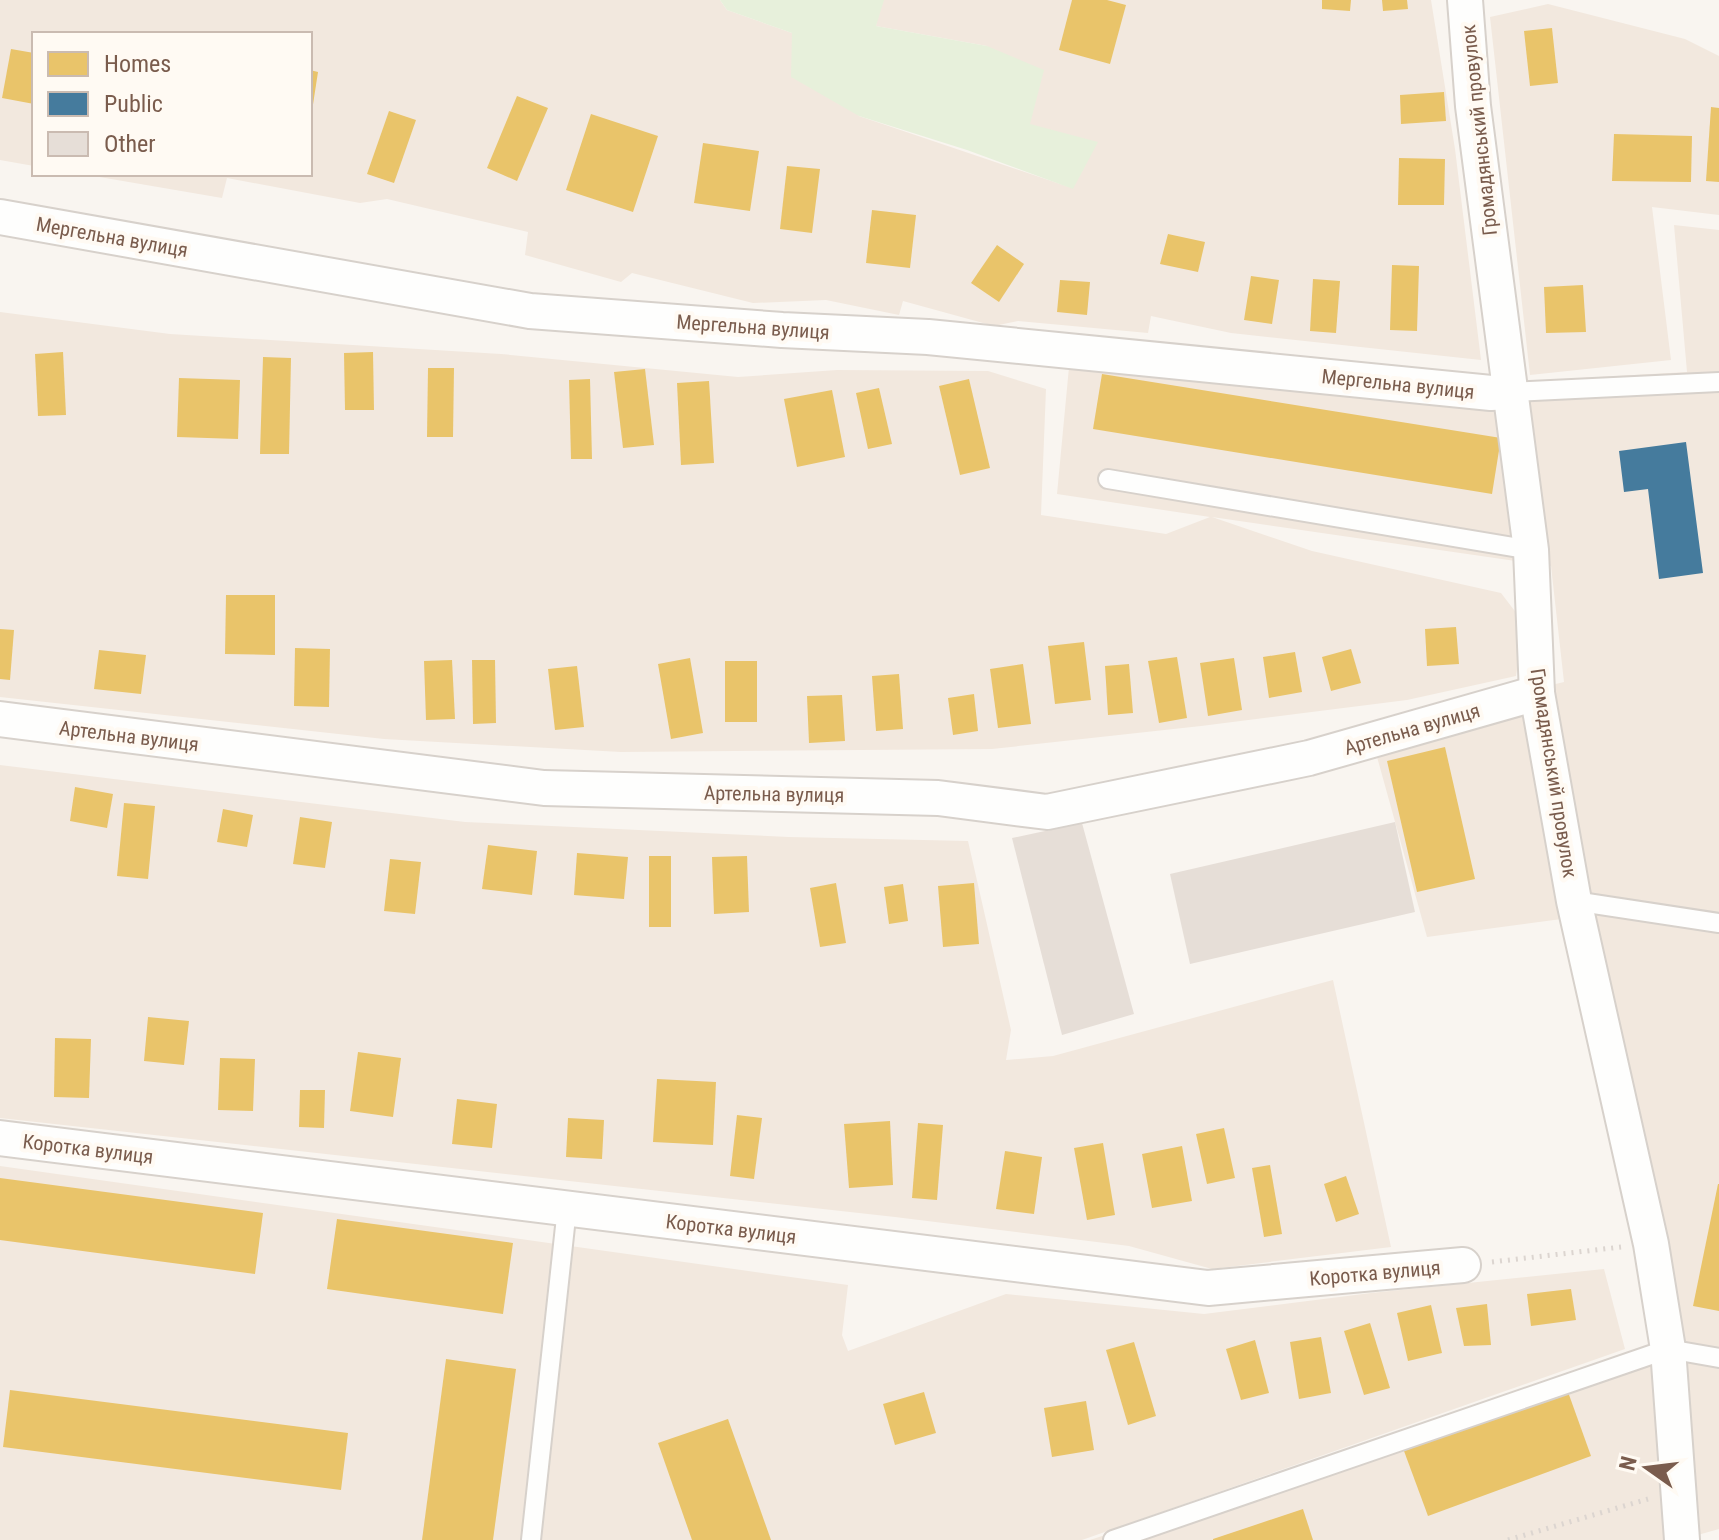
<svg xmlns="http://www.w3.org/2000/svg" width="1719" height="1540" viewBox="0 0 1719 1540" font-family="'Roboto Condensed',sans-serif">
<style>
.residential{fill:#f2e8de}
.green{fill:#e7f0db}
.homes{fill:#e9c46a}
.public{fill:#457b9d}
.building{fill:#e6ded7}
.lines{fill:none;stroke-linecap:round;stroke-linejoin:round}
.lane-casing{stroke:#d7d1cb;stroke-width:22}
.street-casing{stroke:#d7d1cb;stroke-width:38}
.path{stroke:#dcd5d0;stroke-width:5;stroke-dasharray:2 6;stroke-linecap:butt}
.lane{stroke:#fefefd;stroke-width:18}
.street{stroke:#fefefd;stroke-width:34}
.labels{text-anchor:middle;stroke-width:8;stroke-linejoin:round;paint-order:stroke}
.street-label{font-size:20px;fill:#7a5c4d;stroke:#fffaf3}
</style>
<rect width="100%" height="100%" fill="#f9f5f0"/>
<g class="residential">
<path d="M0,0H720L727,10L792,33L859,116L1072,188L1029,124L987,46L876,26L879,0H1431L1455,149L1481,360L1231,333L1151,316L1148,333L1018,321L994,326L903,301L899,315L826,300L753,303L632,273L621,282L525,255L528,232L387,199L360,203L227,178L222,198L82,174H310V34H34V166L0,160Z"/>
<path d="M1548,4L1685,39L1719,56V215L1652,207L1671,360L1530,375L1490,17Z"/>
<path d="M1674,225L1719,230V1529L1680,1540H1090L1668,1348L1569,918L1427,937L1369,728L1564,682L1551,566L1212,517L1312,551L1501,593L1524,623L1516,676L1407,700L1201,726L992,749L621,752L384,739L0,697V312L170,334L501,354L738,377L837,370L988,371L1046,389L1041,515L1166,534L1210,517L1057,494L1071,346L1494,383L1687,372Z"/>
<path d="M0,765L465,822L789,837L968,841L1011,1030L1006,1060L1053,1056L1333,980L1391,1247L1212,1269L1129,1246L895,1217L0,1118Z"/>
<path d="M0,1166L848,1285L842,1335L848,1351L1006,1294L1204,1314L1371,1293L1604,1269L1625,1349L1082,1540H0Z"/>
</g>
<path class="green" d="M720,0H884L876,26L987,46L1044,70L1030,124L1098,142L1073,189L967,150L859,116L791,77L792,33L727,10Z"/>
<g class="homes">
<path d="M1072,0H1107L1126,5L1110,64L1059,50Z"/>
<path d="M1322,0H1351L1350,11L1322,9Z"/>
<path d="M1382,0H1407L1408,9L1383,11Z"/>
<path d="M1552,28L1558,83L1530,86L1524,31Z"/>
<path d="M11,49L34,53V104L2,98Z"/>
<path d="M310,70L318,72L312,111H310Z"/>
<path d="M1444,92L1446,121L1401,124L1400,95Z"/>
<path d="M517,96L548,108L517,181L487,168Z"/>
<path d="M1711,107L1719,108V182L1706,181Z"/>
<path d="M389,111L416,120L394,183L367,174Z"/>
<path d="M591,114L658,136L633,212L566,190Z"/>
<path d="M1614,134L1692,136L1691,182L1612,181Z"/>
<path d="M703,143L759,151L750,211L694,203Z"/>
<path d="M1399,158L1445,159L1444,205H1398Z"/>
<path d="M787,166L820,169L812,233L780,229Z"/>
<path d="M872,210L916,215L910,268L866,263Z"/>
<path d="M1168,234L1205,242L1198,272L1160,264Z"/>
<path d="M997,245L1024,264L999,302L971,283Z"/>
<path d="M1392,265L1419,266L1417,331L1390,330Z"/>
<path d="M1251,276L1279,280L1272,324L1244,320Z"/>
<path d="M1313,279L1340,281L1336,333L1310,331Z"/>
<path d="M1060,280L1090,282L1087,315L1057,312Z"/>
<path d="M1583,285L1586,332L1546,333L1544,287Z"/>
<path d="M63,352L66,415L38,416L35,354Z"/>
<path d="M373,352L374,410H345L344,353Z"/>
<path d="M263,357L291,358L289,454H260Z"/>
<path d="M428,368H454L453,437H427Z"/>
<path d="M645,369L654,445L623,448L614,372Z"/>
<path d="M1102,374L1501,438L1492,494L1093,429Z"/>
<path d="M179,378L240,380L238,439L177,437Z"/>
<path d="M590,379L592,459H571L569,380Z"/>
<path d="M969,379L990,468L960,475L939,386Z"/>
<path d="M709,381L714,463L681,465L677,383Z"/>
<path d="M879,388L892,444L868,449L856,393Z"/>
<path d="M832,390L845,457L797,467L784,399Z"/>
<path d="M226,595H275V655L225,654Z"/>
<path d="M1456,627L1459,664L1427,666L1425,629Z"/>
<path d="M0,629L14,630L10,680L0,679Z"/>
<path d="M1084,642L1091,700L1055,704L1048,646Z"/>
<path d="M295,648L330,649L329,707L294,706Z"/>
<path d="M1351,649L1361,683L1331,691L1322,657Z"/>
<path d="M99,650L146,655L141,694L94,689Z"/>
<path d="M1295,652L1302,692L1269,698L1263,657Z"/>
<path d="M1177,657L1187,718L1159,723L1148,661Z"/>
<path d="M690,658L703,733L671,739L658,664Z"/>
<path d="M1234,658L1242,710L1208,716L1200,663Z"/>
<path d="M452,660L455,719L426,720L424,661Z"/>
<path d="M472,660H495L496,723L473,724Z"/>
<rect x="725" y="661" width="32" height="61"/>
<path d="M1023,664L1031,724L998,728L990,669Z"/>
<path d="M1129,664L1133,713L1108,715L1105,666Z"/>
<path d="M577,666L584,727L555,730L548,669Z"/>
<path d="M899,674L903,729L876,731L872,676Z"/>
<path d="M974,694L978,731L953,735L948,698Z"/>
<path d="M842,695L845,741L809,743L807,696Z"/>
<path d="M1445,747L1475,879L1417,892L1387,761Z"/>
<path d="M75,787L113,794L107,828L70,821Z"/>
<path d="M124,803L155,806L148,879L117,876Z"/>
<path d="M223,809L253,815L247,847L217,842Z"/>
<path d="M300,817L332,822L325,868L293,864Z"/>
<path d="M488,845L537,851L532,895L482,889Z"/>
<path d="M577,853L628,857L624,899L574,895Z"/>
<rect x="649" y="856" width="22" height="71"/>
<path d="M747,856L749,912L714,914L712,857Z"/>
<path d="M390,859L421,862L415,914L384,911Z"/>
<path d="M836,883L846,943L820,947L810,888Z"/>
<path d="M974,883L979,944L943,947L938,886Z"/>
<path d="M903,884L908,921L889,924L884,887Z"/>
<path d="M148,1017L189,1021L184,1065L144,1061Z"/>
<path d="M55,1038L91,1039L89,1098L54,1097Z"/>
<path d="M358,1052L401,1058L393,1117L350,1111Z"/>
<path d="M220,1058L255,1059L253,1111L218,1110Z"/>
<path d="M657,1079L716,1082L713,1145L653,1142Z"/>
<path d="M300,1090H325L324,1128L299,1127Z"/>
<path d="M457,1099L497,1104L492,1148L452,1144Z"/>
<path d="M737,1115L762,1118L754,1179L730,1176Z"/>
<path d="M568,1118L604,1120L602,1159L566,1157Z"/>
<path d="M890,1121L893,1185L849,1188L844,1124Z"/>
<path d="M918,1123L943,1125L937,1200L912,1198Z"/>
<path d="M1224,1128L1235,1178L1207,1184L1196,1134Z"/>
<path d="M1103,1143L1115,1215L1087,1220L1074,1148Z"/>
<path d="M1182,1146L1192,1201L1152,1208L1142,1154Z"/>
<path d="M1005,1151L1042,1157L1034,1214L996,1209Z"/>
<path d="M1270,1165L1282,1234L1264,1237L1252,1168Z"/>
<path d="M1346,1176L1359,1214L1336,1222L1324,1184Z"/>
<path d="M0,1178L263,1213L255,1274L0,1240Z"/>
<path d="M1718,1184H1719V1311L1693,1306Z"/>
<path d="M337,1219L513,1243L503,1314L327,1289Z"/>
<path d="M1571,1289L1576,1320L1531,1326L1527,1294Z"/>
<path d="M1487,1304L1491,1345L1464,1346L1456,1308Z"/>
<path d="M1431,1305L1442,1353L1408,1361L1397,1313Z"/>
<path d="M1370,1323L1390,1388L1364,1395L1344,1331Z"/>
<path d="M1321,1337L1331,1393L1299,1399L1290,1342Z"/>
<path d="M1255,1340L1269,1393L1241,1400L1226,1349Z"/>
<path d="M1134,1342L1156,1416L1128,1425L1106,1350Z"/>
<path d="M446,1359L516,1369L493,1540H422Z"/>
<path d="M10,1390L348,1433L341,1490L3,1447Z"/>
<path d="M924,1392L936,1433L895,1445L883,1404Z"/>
<path d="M1568,1392L1591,1456L1428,1516L1404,1451Z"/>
<path d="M1086,1401L1094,1450L1052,1457L1044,1408Z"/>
<path d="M728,1419L771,1540H692L658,1443Z"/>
<path d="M1303,1509L1313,1540H1213V1539Z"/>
</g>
<path class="public" d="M1686,442L1703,573L1659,579L1648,489L1624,492L1619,451Z"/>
<g class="building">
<path d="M1395,822L1415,912L1190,964L1170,874Z"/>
<path d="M1082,823L1134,1014L1062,1035L1012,838Z"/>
</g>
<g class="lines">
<g class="lane-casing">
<g id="lane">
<path d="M1511,392L1719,382"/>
<path d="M1108,479L1531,550"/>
<path d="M1574,901L1719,923"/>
<path d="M531,1540L567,1208"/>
<path d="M1113,1540L1668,1349L1719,1358"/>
</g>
</g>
<g class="street-casing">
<g id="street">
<path d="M1465,0L1473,106L1531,550L1537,693L1574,901L1651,1244L1668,1349L1682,1540"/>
<path d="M0,217L530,311L782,330L928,337L1491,393L1511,392"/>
<path d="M0,719L544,788L938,798L1047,812L1309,758L1537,693"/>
<path d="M0,1138L1208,1288L1463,1265"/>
</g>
</g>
<g class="path">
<path d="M1492,1262L1621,1247"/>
<path d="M1508,1540L1648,1499"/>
</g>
<use href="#lane" class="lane"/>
<use href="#street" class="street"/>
</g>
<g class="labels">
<g class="street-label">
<text transform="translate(1479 130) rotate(-96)" y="7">Громадянський провулок</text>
<text transform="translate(112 237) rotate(10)" y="7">Мергельна вулиця</text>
<text transform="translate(753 327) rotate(4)" y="7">Мергельна вулиця</text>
<text transform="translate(1398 384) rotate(6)" y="7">Мергельна вулиця</text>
<text transform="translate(1412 729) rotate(-16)" y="7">Артельна вулиця</text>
<text transform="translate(129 736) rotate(7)" y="7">Артельна вулиця</text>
<text transform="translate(1554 773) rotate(81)" y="7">Громадянський провулок</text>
<text transform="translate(774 794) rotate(1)" y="7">Артельна вулиця</text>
<text transform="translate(88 1149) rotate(7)" y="7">Коротка вулиця</text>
<text transform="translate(731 1229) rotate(7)" y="7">Коротка вулиця</text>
<text transform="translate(1375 1273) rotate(-5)" y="7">Коротка вулиця</text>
</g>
</g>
<rect x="32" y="32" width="280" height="144" fill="#fffaf3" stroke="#cabbb1" stroke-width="2"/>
<rect x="48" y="52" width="40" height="24" fill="#e9c46a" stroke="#cabbb1" stroke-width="2"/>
<text x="104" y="72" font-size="24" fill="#7a5c4d">Homes</text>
<rect x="48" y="92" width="40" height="24" fill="#457b9d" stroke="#cabbb1" stroke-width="2"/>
<text x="104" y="112" font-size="24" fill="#7a5c4d">Public</text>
<rect x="48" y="132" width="40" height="24" fill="#e6ded7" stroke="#cabbb1" stroke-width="2"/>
<text x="104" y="152" font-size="24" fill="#7a5c4d">Other</text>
<g transform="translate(1647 1468) rotate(284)" stroke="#fffaf3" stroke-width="6" paint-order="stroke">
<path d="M0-6L14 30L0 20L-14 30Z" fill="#7a5c4d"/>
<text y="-12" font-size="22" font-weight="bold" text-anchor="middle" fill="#7a5c4d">N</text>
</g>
</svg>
